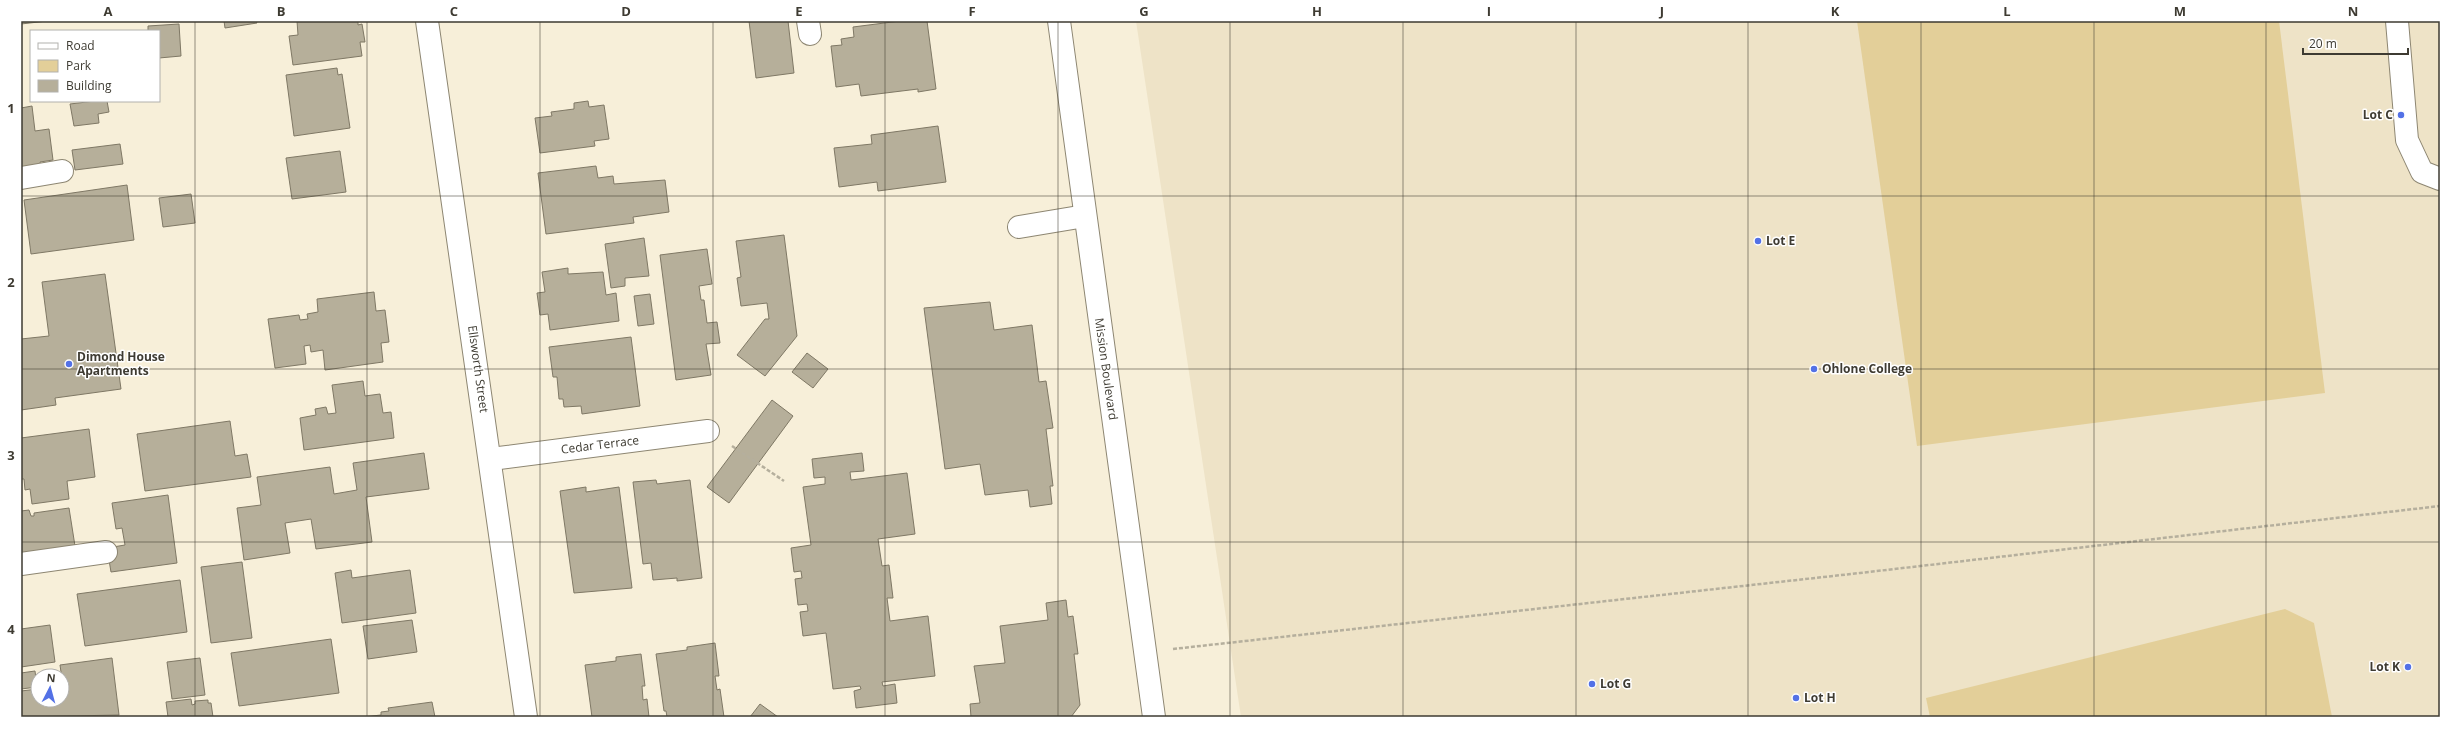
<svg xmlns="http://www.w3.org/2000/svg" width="2461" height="738" viewBox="0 0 2461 738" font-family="'Open Sans',sans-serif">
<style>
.built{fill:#eee3c7}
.green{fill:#e3cf99}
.building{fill:#b6af9a;stroke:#7f7865}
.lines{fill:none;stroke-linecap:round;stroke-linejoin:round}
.minor-casing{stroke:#8d8672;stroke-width:24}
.major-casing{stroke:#8d8672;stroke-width:24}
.path{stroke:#b5af9d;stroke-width:2.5;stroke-dasharray:4 2;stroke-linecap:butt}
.minor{stroke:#fff;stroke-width:22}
.major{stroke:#fff;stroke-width:22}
.grid{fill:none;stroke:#3e3b32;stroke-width:1;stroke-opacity:0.55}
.poi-dot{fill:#5371e6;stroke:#fff;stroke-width:1.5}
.labels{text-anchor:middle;stroke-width:3;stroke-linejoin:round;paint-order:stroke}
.poi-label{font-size:12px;font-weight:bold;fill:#3e3b32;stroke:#fff;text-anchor:start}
.street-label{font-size:12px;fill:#3e3b32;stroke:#fff}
.neatline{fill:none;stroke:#3e3b32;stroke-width:1.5}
.grid-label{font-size:13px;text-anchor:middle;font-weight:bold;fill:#3e3b32}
</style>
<rect width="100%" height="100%" fill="#f7efd9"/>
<path class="built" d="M1136,21H2440V717H1241Z"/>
<g class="green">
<path d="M1857,21H2279L2325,393L1917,446Z"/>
<path d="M2285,609L2314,623L2332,717H1930L1926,698Z"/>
</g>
<g class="building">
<path d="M21,21H47L21,24Z"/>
<path d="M224,21H256L257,23L225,28Z"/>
<path d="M297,21H358V25L362,24L365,42H360L362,56L293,65L289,36L298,35Z"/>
<path d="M749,21H788L794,73L756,78Z"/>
<path d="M900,21H927L936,89L918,92V89L861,96L859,84L836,87L831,46L842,45L841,39L854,37L853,27Z"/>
<path d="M179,24L181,56L159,58V31H148V26Z"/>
<path d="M337,68L338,75L342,74L350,128L294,136L286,75Z"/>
<path d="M95,101H107L109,112L98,114L99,123L74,126L70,104Z"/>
<path d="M588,101L589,107L604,105L609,139L594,141L595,146L540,153L535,118L552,116L551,112L574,109V103Z"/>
<path d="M32,106L35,131L49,129L53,160L40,162L41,167L21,169V108Z"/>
<path d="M938,126L946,182L878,191L877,182L839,187L834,148L872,144L871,135Z"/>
<path d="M120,144L123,164L75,170L72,150Z"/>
<path d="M340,151L346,192L292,199L286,158Z"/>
<path d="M596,166L598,178L613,176L614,184L665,180L669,212L633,217L634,223L546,234L538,173Z"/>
<path d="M127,185L134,240L31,254L24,200Z"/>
<path d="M191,194L195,223L163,227L159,198Z"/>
<path d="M784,235L797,336L765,376L737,355L765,319H769L767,303L741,306L737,278L741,277L736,241Z"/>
<path d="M644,238L649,276L625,278V286L611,288L605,244Z"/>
<path d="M707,249L712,284L699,286L701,300H704L707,323L717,322L720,343L706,344L711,375L676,380L660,255Z"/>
<path d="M568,268V274L603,272L606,295L616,293L619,321L550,330L548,314L540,315L537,293L545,292L542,272Z"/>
<path d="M105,274L121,389L55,398L56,405L21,410V339L49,336L42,282Z"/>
<path d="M374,292L376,311L385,310L389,342L381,343L383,362L325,370L323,350L311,352L310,345L304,346L306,364L275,368L268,319L299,315L300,320L308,319L307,314L318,312L317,299Z"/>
<path d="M650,294L654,324L638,326L634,296Z"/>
<path d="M990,302L994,330L1032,325L1039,382L1046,381L1053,428L1046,429L1053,486H1050L1052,504L1030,507L1028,490L985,495L980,464L945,469L924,308Z"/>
<path d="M631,337L640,406L582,414L581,406L564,407L563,399H559L557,377H553L549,347Z"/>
<path d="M807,353L828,369L813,388L792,372Z"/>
<path d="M363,381L365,396L380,394L383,413L391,412L394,438L304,450L300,418L316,415L315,409L326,407L328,414L336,413L332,385Z"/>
<path d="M772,400L793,416L729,503L707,487Z"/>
<path d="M230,421L235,456L247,454L251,477L145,491L137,434Z"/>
<path d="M89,429L95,477L67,481L69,499L32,504L30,489L25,490L24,479H21V438Z"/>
<path d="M424,453L429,489L366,497L372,542L316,549L311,519L285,523L290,553L244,560L237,508L261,505L257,477L330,467L334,494L357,490L353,463Z"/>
<path d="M862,453L864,471L850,472L851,480L907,473L915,534L878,539L882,566L889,565L893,598H887L890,621L928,616L935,676L882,682L883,686L895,684L897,703L856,708L854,691L861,689L860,686L833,689L826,633L803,636L800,612L808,611L807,604L798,605L795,579L802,578L801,571L794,572L791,548L811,545L803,487L825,484V477L814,478L812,459Z"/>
<path d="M656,480L657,484L690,480L702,578L677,581V578L653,580L651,563L643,564L633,482Z"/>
<path d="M586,487V492L619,487L632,588L574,593L560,491Z"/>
<path d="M168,495L177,563L111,572L107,548L125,545L122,528L116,529L112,503Z"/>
<path d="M69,508L75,546L21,553V511L29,510L31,516H34V513Z"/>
<path d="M242,562L252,638L211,643L201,567Z"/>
<path d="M351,570L352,578L410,570L416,613L342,623L335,573Z"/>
<path d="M180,580L187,632L85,646L77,594Z"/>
<path d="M1066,600L1068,617L1073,616L1078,654H1074L1080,705L1071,717H971L970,704L980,703L974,666L1005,663L1000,626L1048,620L1046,603Z"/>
<path d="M412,620L417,652L368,659L363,626Z"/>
<path d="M50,625L55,662L21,667V629Z"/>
<path d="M331,639L339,693L239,706L231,653Z"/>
<path d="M715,643L719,676H715L717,690L720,689L724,717H667L666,711H664L656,654L687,650V647Z"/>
<path d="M641,654L645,686H642L643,700L647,699L649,717H592L585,665L616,661V657Z"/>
<path d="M112,658L119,715L21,717V691L38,689V700H62L63,686L60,665Z"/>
<path d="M200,658L205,695L172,699L167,662Z"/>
<path d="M35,671L37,687L21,689V673Z"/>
<path d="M191,699L192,705L195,704V701L208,700V703H211L213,717H168L166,702Z"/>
<path d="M432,702L435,717H363L381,715V712L389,711L388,708Z"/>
<path d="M760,704L778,717H750Z"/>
</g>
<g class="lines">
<g class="minor-casing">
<g id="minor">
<path d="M427,21L526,717"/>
<path d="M808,21L810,34"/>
<path d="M2397,21L2407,140L2422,172L2440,179"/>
<path d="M21,178L62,171"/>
<path d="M1019,227L1085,216"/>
<path d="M491,459L708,431"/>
<path d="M21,564L106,552"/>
</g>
</g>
<g class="major-casing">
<path id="major" d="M1059,21L1154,717"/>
</g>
<g class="path">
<path d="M732,446L784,481"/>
<path d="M1173,649L1860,573L2440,506"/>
</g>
<use href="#minor" class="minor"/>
<use href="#major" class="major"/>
</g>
<path class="grid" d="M195,21V717M367,21V717M540,21V717M713,21V717M885,21V717M1058,21V717M1230,21V717M1403,21V717M1576,21V717M1748,21V717M1921,21V717M2094,21V717M2266,21V717M21,196H2440M21,369H2440M21,542H2440"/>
<g class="poi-dot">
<circle cx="2401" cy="115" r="4"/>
<circle cx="1758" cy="241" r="4"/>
<circle cx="69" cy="364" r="4"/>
<circle cx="1814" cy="369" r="4"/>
<circle cx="2408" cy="667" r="4"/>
<circle cx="1592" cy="684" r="4"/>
<circle cx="1796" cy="698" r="4"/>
</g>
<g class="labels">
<g class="poi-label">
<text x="2393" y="119" text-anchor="end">Lot C</text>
<text x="1766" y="245">Lot E</text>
<text x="77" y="361">Dimond House<tspan x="77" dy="14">Apartments</tspan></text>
<text x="1822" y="373">Ohlone College</text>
<text x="2400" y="671" text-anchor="end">Lot K</text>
<text x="1600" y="688">Lot G</text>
<text x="1804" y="702">Lot H</text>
</g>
<g class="street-label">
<text transform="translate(478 369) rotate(82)" y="4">Ellsworth Street</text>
<text transform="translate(1106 369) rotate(82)" y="4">Mission Boulevard</text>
<text transform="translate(600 445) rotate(-7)" y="4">Cedar Terrace</text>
</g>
</g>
<rect width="2461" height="738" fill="none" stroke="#ffffff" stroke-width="44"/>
<rect x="30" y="30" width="130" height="72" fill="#ffffff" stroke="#b2b1ad"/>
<rect x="38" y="43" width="20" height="6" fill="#ffffff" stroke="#b2b1ad"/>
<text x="66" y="50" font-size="12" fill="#3e3b32">Road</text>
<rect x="38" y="60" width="20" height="12" fill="#e3cf99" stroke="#b2b1ad"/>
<text x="66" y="70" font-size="12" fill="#3e3b32">Park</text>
<rect x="38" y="80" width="20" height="12" fill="#b6af9a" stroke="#b2b1ad"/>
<text x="66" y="90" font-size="12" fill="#3e3b32">Building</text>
<g transform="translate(50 688) rotate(6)"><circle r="19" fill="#ffffff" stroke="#b2b1ad"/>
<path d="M0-3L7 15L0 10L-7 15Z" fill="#5371e6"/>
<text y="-6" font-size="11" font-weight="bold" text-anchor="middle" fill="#3e3b32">N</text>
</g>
<path d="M2303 48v6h105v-6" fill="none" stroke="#3e3b32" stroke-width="2"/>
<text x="2309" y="48" font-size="12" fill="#3e3b32" stroke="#ffffff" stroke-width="3" paint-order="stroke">20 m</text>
<rect x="22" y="22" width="2417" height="694" class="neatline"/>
<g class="grid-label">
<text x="108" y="16">A</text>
<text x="281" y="16">B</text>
<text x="454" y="16">C</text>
<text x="626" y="16">D</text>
<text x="799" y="16">E</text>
<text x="972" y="16">F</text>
<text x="1144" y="16">G</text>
<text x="1317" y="16">H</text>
<text x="1489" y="16">I</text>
<text x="1662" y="16">J</text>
<text x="1835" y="16">K</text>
<text x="2007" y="16">L</text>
<text x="2180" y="16">M</text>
<text x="2353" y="16">N</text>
<text x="11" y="113">1</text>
<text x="11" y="287">2</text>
<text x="11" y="460">3</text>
<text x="11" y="634">4</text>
</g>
</svg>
